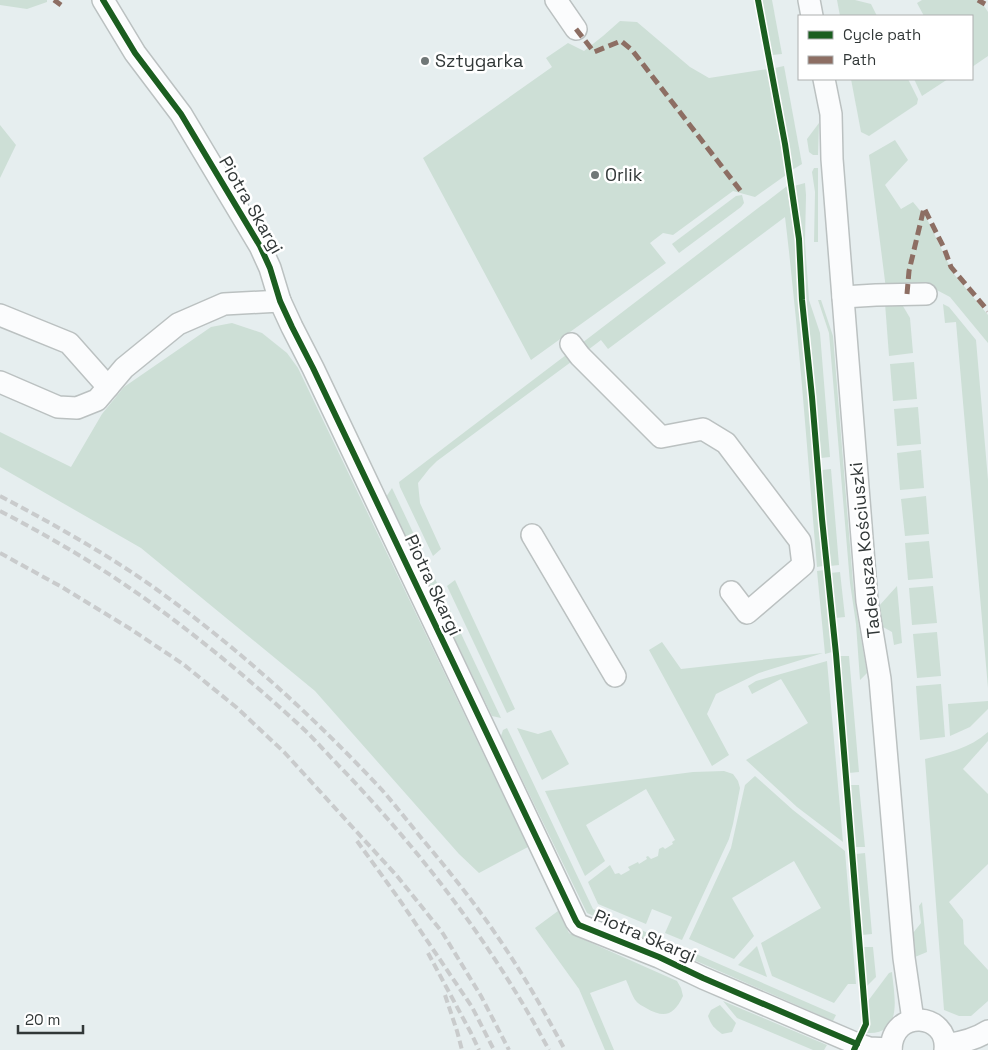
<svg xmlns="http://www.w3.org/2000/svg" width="988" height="1050" viewBox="0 0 988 1050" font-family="'Space Grotesk',sans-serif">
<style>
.green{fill:#cddfd6}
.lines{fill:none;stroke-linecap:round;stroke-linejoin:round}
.minor-casing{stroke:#bbc1c1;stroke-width:24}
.minor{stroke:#fbfcfd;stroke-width:21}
.rail{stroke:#c9cbcc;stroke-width:4;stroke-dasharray:8 4;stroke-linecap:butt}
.quiet{stroke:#8d6e63;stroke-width:5;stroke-dasharray:10 5;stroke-linecap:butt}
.cycleway-casing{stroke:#fff;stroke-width:9}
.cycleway{stroke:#1b5e20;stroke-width:6}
.poi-dot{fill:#707777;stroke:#fff;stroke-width:2}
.labels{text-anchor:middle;stroke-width:5;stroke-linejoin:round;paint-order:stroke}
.poi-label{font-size:18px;fill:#313737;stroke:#fff;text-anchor:start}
.street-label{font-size:18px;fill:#313737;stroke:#fff}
</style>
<rect width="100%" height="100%" fill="#e6eeef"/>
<g class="green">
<path d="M0,0H47V2L27,9L0,5Z"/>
<path d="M762,0H772L782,54L772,55Z"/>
<path d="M837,0H855L871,4L877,16H840Z"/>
<path d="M922,0H980L988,12V56L972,67V16H924L917,3Z"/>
<path d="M620,21L637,22L690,67L709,78L768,69L786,175L755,197L733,191L673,235L663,233L650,243L666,263L531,360L423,158L552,67L546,58L568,43L584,51L603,36Z"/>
<path d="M784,66L802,164L792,170L775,68Z"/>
<path d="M851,79H908L918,99L917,104L869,136L861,132Z"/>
<path d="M914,79H948L922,96Z"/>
<path d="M819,123L818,155H813L809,152L807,139Z"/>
<path d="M0,125L16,145L0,178Z"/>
<path d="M895,140L908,160L885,185L901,209L913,202L927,219L953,273L988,315V343L950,297L931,287L886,289L869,155Z"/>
<path d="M814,168H818V242H814L815,192L812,172Z"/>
<path d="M805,183L806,195L805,242L809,300L820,333L830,457L821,458L805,298L802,241L794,186Z"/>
<path d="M787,186L795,240L799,303L810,410L823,566L817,567C807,450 799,333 785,217L608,349L601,340L588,350L582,343Z"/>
<path d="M742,195L744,203L741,207L679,253L672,244L736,196Z"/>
<path d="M818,300H821L833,336L853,583L857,615L867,673L860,680L856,624L850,583L829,333Z"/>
<path d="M900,301L910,318L913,353L889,356L885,303Z"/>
<path d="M943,304L949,307L976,340L988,480V688L956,322L945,323Z"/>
<path d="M232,323L262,333L287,353L298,368L528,847L479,873L459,854L315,691L141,548L0,467V432L71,467L102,414L124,387L211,327Z"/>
<path d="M566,355L571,362L437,461L429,469L418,483L420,503L441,549L433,556L400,487L399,482Z"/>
<path d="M914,362L917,399L893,401L890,364Z"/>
<path d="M918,407L921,444L897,446L894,409Z"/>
<path d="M921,450L924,488L900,490L897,453Z"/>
<path d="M831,469L839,565L830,566L822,470Z"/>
<path d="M392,488L501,718L492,716L386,497Z"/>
<path d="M926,496L929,534L905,536L901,499Z"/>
<path d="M929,541L933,578L908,580L905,543Z"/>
<path d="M824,570L832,652L825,654L817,571Z"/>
<path d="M840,572L845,617L835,618L830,573Z"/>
<path d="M455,580L515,709L507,713L447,586Z"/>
<path d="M897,586L902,643L894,645L892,632L883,627L879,606Z"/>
<path d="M933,586L937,623L912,625L909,588Z"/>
<path d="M937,632L941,676L917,678L913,634Z"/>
<path d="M662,642L681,669L823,653L759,673L716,694L707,714L729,755L712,766L649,650Z"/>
<path d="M840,656H849L859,772L849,773Z"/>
<path d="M827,661L843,842L797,807L746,760L808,723L781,679L752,694L748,686L756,681Z"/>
<path d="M941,684L945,737L920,740L916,686Z"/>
<path d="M988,701V709L970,727L950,736L948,704Z"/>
<path d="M507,728L593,909L836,1015L833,1021L587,913L501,736L503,730Z"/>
<path d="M517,728L538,734L551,730L569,764L542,780Z"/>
<path d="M988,732V741L963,769L988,794V864L949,902L963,920L964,944L988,970V1001L971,1016H959L944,1010L925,759C948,753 970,748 988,732Z"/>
<path d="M724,771L733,774L738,781L740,788L733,824L729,839L682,940L665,933L672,917L652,909L646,924L598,904L588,882L610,865L615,874L619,873L621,875L630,870L628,867L638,862L639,864L647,859L646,857L648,856L651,859L658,856L659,849L663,847L665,849L673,844L672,842L675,840L646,789L586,825L605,861L585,876L545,791L693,772Z"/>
<path d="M755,776L793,810L845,851L856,984H848L834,1003L772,976L761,943L821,908L794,861L732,898L754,936L734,959L689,939L731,848L745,785Z"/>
<path d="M850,785H859L865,847H855Z"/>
<path d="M865,853L872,934L862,935L856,854Z"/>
<path d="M922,902L927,952L915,957L913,933L921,923L919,906Z"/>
<path d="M558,911L569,933L677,981L681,988L683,996C674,1015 665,1019 646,1008C643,1006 638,1004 636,1001C632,996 629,986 626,980L590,993L614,1050H605L579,989L535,928Z"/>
<path d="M757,946L767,977L738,965Z"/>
<path d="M863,947H873L876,977L866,987Z"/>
<path d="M892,972C894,995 904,1035 867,1033L870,1027L868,1001L889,973Z"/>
<path d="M723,1001L827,1045L824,1050H813L737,1018Z"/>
<path d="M720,1005L736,1023L732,1032L722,1034C714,1028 711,1025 708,1016L711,1010Z"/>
</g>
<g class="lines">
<g class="minor-casing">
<g id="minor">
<path d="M103,0L135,53L181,114L260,246L270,268L280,301L292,327L313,368L576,921L579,925L659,957L703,978L857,1044L869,1048L891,1049"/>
<path d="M556,0L576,29"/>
<path d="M809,0L812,16"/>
<path d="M824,79L831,114L832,159L867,601L880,679L904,958L913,1020"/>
<path d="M843,297L876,295L926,294"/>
<path d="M0,315L69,343L108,387"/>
<path d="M571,344L580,356L661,437L703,429L726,443L800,541L803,565L747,613L731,592"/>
<path d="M0,382L58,407L77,408L97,400L124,368L178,324L224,304L280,301"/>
<path d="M532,535L615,676"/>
<path d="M946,1045C959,1043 976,1039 988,1031"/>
<path d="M891,1050C892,1007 949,1013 945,1050"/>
</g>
</g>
<use href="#minor" class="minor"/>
<g class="rail">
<path d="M0,496C53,524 107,554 156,589C238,648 313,716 382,790C396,806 409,823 423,840C449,871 474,902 497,936C522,972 544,1011 565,1050"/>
<path d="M0,511C52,538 103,568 151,603C202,640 250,680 296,722C313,737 327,754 343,770C424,855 493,946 549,1050"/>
<path d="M0,553L60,586L129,628L183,664L236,707L284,752L397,876L442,932L481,996L509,1050"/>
<path d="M357,841L399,899L472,1007L494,1050"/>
<path d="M428,953L471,1033L479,1050"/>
<path d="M445,995L457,1031L462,1050"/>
</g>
<g class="quiet">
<path d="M54,0L61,5"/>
<path d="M978,0L985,4"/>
<path d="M576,29L594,52L621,41L632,50L743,194"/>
<path d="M907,294L909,271L924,208L944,248L951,267L988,311"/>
</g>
<g class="cycleway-casing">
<g id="cycleway">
<path d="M103,0L135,53L181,114L260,246L270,268L280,301L292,327L313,368L576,921L579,925L659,957L703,978L857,1044"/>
<path d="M758,0L785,144L799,239L802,300L812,397L822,519L836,654L866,1024L854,1050"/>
</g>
</g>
<use href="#cycleway" class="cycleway"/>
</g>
<g class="poi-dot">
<circle cx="425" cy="61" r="5"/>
<circle cx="595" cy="175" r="5"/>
</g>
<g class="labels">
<g class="poi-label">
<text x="435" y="67">Sztygarka</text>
<text x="605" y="181">Orlik</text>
</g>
<g class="street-label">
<text transform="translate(251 205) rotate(60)" y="6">Piotra Skargi</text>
<text transform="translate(865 550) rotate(-96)" y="6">Tadeusza Kościuszki</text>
<text transform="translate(433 585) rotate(65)" y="6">Piotra Skargi</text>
<text transform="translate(645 936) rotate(23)" y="6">Piotra Skargi</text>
</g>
</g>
<rect x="798" y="15" width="175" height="65" fill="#ffffff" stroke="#adafaf"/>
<rect x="808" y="31" width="25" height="8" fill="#1b5e20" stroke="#adafaf"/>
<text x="843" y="40" font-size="15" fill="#313737">Cycle path</text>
<rect x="808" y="56" width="25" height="8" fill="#8d6e63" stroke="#adafaf"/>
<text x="843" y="65" font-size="15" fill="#313737">Path</text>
<path d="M18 1025v8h65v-8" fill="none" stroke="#313737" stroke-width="2.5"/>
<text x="25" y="1025" font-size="15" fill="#313737" stroke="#ffffff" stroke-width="4" paint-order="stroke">20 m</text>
</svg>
